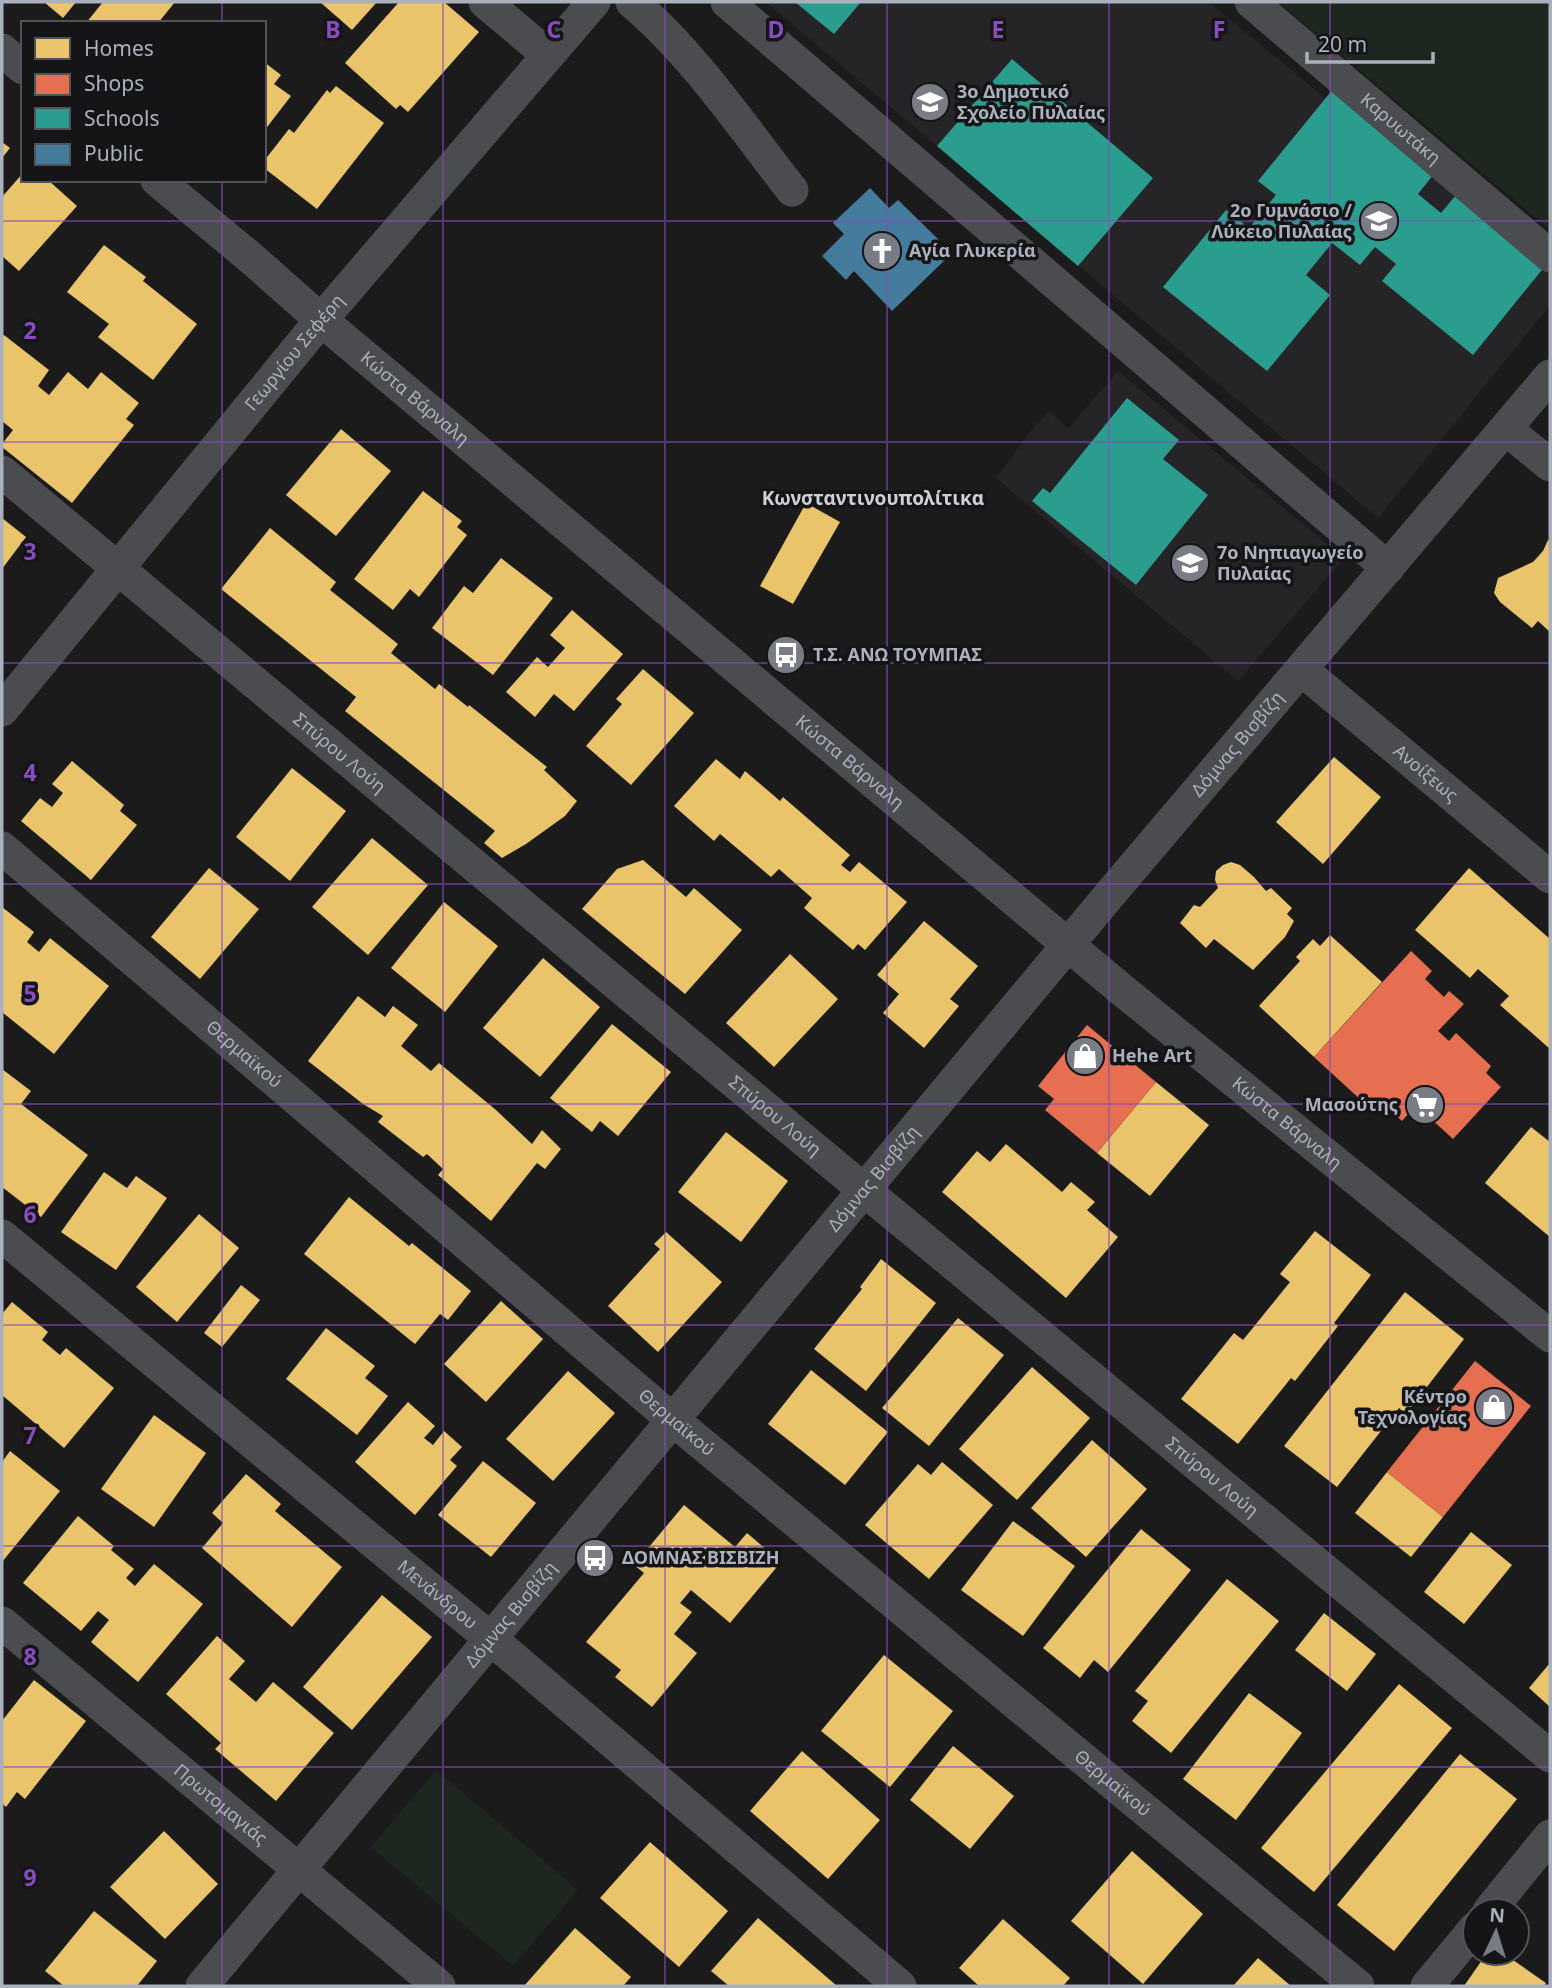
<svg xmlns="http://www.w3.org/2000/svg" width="1552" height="1988" viewBox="0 0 1552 1988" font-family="'Noto Sans',sans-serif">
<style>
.built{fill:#252528}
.green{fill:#1e2620}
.homes{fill:#e9c46a}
.shops{fill:#e76f51}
.schools{fill:#2a9d8f}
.public{fill:#457b9d}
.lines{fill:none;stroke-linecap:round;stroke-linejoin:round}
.street{stroke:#4b4c4f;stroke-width:33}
.grid{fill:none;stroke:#874dbe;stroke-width:2;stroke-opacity:0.55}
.labels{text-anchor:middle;stroke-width:7;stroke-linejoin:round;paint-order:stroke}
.poi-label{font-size:18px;font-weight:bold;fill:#abb0bd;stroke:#151518;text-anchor:start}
.street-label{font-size:18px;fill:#abb0bd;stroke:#151518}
.neighbourhood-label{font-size:19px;font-weight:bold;fill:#cdcfd9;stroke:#151518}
.grid-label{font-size:23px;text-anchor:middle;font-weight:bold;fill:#874dbe;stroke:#151518;stroke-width:7;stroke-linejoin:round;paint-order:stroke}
</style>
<rect width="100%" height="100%" fill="#1b1b1c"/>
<g class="built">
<path d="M766,2H1209L1325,98L1338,83L1550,256V305L1378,518Z"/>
<path d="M1118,371L1344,558L1238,681L996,478L1030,432L1049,411L1068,429Z"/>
</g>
<g class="green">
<path d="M1284,2H1550V230L1282,5Z"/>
<path d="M436,1770L578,1890L513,1966L371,1847Z"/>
</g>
<g class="homes">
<path d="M44,2H76L63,18Z"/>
<path d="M103,2H175L158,23H86Z"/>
<path d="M320,2H377L352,30Z"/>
<path d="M399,2H444L479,32L408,112L400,105L396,109L345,63Z"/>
<path d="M264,62L281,75L274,84L291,96L264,131Z"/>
<path d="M336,86L384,123L317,209L264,168V161L289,129L294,133L327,90L330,93Z"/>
<path d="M2,142L10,148L2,158Z"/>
<path d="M23,173V180H48L77,206L19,271L2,256V197Z"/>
<path d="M104,245L146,277L143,281L197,324L153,380L98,337L109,324L67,292Z"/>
<path d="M4,335L49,370L38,386L49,395L68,372L88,389L101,372L139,403L126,419L134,425L72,503L2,447V444L13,430L2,421V337Z"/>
<path d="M341,429L391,471L336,536L286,495Z"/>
<path d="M423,491L462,521L457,527L467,535L419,597L410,589L393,610L354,579Z"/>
<path d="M806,503L840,522L793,604L760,586Z"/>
<path d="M2,518L26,537L2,569Z"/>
<path d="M270,528L336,582L330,590L398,644L391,653L435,689L439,684L468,707L469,705L547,767L544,770L577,801L565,816L526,844L502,858L484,843L495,831L345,711L356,697L221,589Z"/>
<path d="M1548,540L1550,542V632L1538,621L1532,628L1500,602L1494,593L1498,578L1533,562L1543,551Z"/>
<path d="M501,558L553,598L493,675L432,628L464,586L473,593Z"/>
<path d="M572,610L623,654L574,711L554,694L535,717L506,692L537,657L548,667L565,648L550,635Z"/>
<path d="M643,669L694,713L631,785L586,746L622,704L616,699Z"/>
<path d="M1334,757L1381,797L1323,864L1276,822Z"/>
<path d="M716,759L740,779L745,771L780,801L783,797L850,855L841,865L850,872L859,862L907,902L865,950L858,944L853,950L804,908L812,898L779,869L771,877L720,834L714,841L674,806Z"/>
<path d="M72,761L124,805L120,811L137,825L91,880L21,821L40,798L52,807L63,793L52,784Z"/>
<path d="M292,768L346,811L290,881L236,837Z"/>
<path d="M372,838L428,885L368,955L312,907Z"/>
<path d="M643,860L686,897L694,888L742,930L685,994L582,909L617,869Z"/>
<path d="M1231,862L1240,865L1254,877L1266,891L1271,888L1292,908L1287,914L1294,921L1285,937L1253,970L1214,939L1206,948L1180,923L1194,905L1200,907L1218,888L1215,880L1216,871L1223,865Z"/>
<path d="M209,868L259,909L200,979L151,937Z"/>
<path d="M1469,868L1550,939V1049L1500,1005L1509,996L1478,969L1470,978L1415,930Z"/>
<path d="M444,902L498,946L445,1012L391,968Z"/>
<path d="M2,907L34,932L27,942L39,952L50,938L109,986L54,1054L2,1012Z"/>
<path d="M924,921L978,966L950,999L959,1006L924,1048L883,1013L899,994L877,975Z"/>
<path d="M1330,935L1382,982L1314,1057L1259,1006L1300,961L1296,957L1313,939L1320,946Z"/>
<path d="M790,954L838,999L774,1067L726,1023Z"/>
<path d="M543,958L600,1007L540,1077L483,1028Z"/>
<path d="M358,996L385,1017L393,1006L418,1025L401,1046L431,1071L439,1063L496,1110L532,1144L542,1130L561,1149L545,1169L537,1163L491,1221L438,1175L443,1169L427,1154L423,1157L378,1122L383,1116L363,1104L308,1061Z"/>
<path d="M612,1024L671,1072L618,1136L600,1121L592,1132L550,1098Z"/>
<path d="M2,1069L31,1091L21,1104L88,1155L41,1217L2,1187Z"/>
<path d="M1156,1082L1209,1125L1150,1196L1097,1153Z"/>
<path d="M1531,1127L1550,1142V1237L1485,1183Z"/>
<path d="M726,1132L788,1181L741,1242L678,1192Z"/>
<path d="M1006,1144L1062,1192L1071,1182L1095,1202L1087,1210L1118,1237L1066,1298L942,1192L977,1151L990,1162Z"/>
<path d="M104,1172L127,1188L136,1176L167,1198L116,1270L61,1232Z"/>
<path d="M349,1197L409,1246L412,1243L471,1291L448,1320L440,1314L415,1344L304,1254Z"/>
<path d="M199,1214L239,1248L177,1322L136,1287Z"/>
<path d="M1315,1231L1371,1275L1334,1323L1338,1326L1295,1381L1291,1378L1238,1444L1181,1399L1234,1333L1243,1340L1290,1282L1280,1274Z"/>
<path d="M666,1232L722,1282L658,1352L608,1306L660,1249L654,1244Z"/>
<path d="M881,1259L936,1303L866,1391L814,1349L862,1289L860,1287Z"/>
<path d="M241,1285L260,1300L222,1347L204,1333Z"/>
<path d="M1405,1292L1464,1339L1406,1414L1399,1408L1337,1487L1284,1446Z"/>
<path d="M501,1301L543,1339L486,1402L444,1364Z"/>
<path d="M12,1302L48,1332L42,1340L60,1355L66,1348L114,1388L64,1448L2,1395V1314Z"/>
<path d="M958,1318L1004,1355L929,1446L882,1408Z"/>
<path d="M326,1328L375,1366L365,1378L388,1396L357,1435L286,1379Z"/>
<path d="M1032,1367L1090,1418L1017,1500L959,1449Z"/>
<path d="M811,1370L888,1432L845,1485L768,1424Z"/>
<path d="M568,1371L615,1413L553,1481L506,1439Z"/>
<path d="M408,1402L435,1426L424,1438L433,1445L444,1431L462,1447L450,1460L457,1466L415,1515L355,1462Z"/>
<path d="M154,1415L206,1453L154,1527L101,1489Z"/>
<path d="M1092,1440L1147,1489L1086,1557L1031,1508Z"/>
<path d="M10,1451L60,1491L2,1562V1462Z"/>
<path d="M483,1461L536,1503L491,1557L438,1515Z"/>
<path d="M942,1462L993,1505L929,1579L865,1525L918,1464L931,1475Z"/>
<path d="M1387,1472L1443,1517L1411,1557L1355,1513Z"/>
<path d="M246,1474L281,1504L275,1511L342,1567L292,1627L202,1548L223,1523L212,1513Z"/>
<path d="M684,1505L735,1547L747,1533L781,1562L730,1623L691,1590L680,1603L692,1612L674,1634L697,1653L652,1707L615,1677L621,1670L586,1642L644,1573L634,1565Z"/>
<path d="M78,1516L114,1546L111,1550L134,1569L126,1578L135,1586L154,1564L203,1604L138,1682L91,1642L109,1620L98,1611L81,1631L23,1583Z"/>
<path d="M1013,1521L1075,1566L1023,1636L961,1590Z"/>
<path d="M1141,1529L1191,1570L1108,1672L1094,1660L1080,1678L1043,1648Z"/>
<path d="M1471,1532L1512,1565L1464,1624L1424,1592Z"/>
<path d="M1227,1579L1279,1621L1171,1753L1132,1721L1148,1701L1135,1691Z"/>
<path d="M382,1595L432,1637L352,1730L303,1687Z"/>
<path d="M1324,1613L1376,1654L1347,1691L1295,1650Z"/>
<path d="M217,1636L245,1661L229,1679L256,1702L273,1682L334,1733L276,1801L215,1749L221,1743L166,1694Z"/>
<path d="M884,1655L953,1711L890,1787L821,1731Z"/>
<path d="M1550,1663V1707L1529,1688Z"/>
<path d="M34,1680L86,1721L25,1799L17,1792L6,1807L2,1803V1721Z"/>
<path d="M1399,1684L1452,1728L1314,1892L1261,1848Z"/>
<path d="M1249,1693L1302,1733L1236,1820L1183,1779Z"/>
<path d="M953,1746L1014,1796L970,1849L910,1800Z"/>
<path d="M802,1751L880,1820L828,1879L750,1811Z"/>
<path d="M1460,1754L1517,1799L1394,1951L1337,1905Z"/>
<path d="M164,1831L218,1884L165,1939L110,1887Z"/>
<path d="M650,1842L728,1911L679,1967L600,1898Z"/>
<path d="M1132,1851L1203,1914L1143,1984L1071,1921Z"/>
<path d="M94,1911L157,1961L137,1986H64L45,1971Z"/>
<path d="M758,1918L837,1986H729L711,1971Z"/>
<path d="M1003,1919L1070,1978L1063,1986H979L959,1968Z"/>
<path d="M575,1928L631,1977L623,1986H524Z"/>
<path d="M1487,1953H1503L1546,1983L1544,1986H1464Z"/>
<path d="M1258,1958L1291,1986H1233Z"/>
</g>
<g class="shops">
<path d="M1411,951L1432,971L1425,979L1444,997L1449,991L1464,1004L1438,1031L1449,1041L1456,1033L1491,1066L1486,1073L1501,1087L1453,1139L1416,1105L1402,1121L1382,1103L1374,1112L1314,1057Z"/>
<path d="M1087,1025L1156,1082L1097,1153L1045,1110L1054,1099L1038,1086Z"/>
<path d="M1475,1361L1531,1406L1443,1517L1387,1472Z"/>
</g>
<g class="schools">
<path d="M795,2H861L834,34Z"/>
<path d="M1012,59L1153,178L1078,266L937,146Z"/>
<path d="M1338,83L1441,165L1418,194L1441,213L1456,195L1550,260L1473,355L1382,281L1396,264L1375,247L1360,265L1332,243L1306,275L1330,295L1267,371L1163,287L1226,210L1249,228L1276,195L1258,181Z"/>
<path d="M1127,398L1179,440L1163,459L1208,495L1136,585L1032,501L1043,488L1050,493Z"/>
</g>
<path class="public" d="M870,188L889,208L898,200L939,240L932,246L945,260L892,311L854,271L846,280L822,256L844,234L833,223Z"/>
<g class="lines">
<g class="street">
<path d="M485,2L548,55"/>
<path d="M632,2C693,53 743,128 792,190"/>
<path d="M727,2L1388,568"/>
<path id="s1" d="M1251,2L1550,256"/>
<path d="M2,50L23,68"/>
<path id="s2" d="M157,180L251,258L321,320L1122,990L1550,1336"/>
<path d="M1506,429L1550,465"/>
<path id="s3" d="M2,472L864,1190L1550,1756"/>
<path id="s4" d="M1302,670L1550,877"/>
<path id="s5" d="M2,710L321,320L594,2"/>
<path id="s6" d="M2,848L673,1420L1358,1986"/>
<path id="s7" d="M2,1236L491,1639L900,1986"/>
<path id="s8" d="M2,1623L439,1986"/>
<path d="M1489,1911L1550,1836"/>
<path id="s9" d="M202,1986L1111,893L1550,376"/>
<path d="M1427,1986L1475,1928"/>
</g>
</g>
<path class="grid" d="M222,2V23M443,2V1986M665,2V1986M887,2V1986M1109,2V1986M1330,2V1986M222,180V1986M2,221H1550M2,442H1550M2,663H1550M2,884H1550M2,1104H1550M2,1325H1550M2,1546H1550M2,1767H1550"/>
<defs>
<g id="school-disc" transform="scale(2.0125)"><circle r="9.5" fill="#797c85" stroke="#151518"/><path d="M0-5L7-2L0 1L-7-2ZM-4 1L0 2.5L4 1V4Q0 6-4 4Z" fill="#fff"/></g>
<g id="church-disc" transform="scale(2.0125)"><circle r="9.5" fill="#797c85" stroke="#151518"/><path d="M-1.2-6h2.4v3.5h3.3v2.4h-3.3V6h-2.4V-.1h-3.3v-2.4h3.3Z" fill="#fff"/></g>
<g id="bus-disc" transform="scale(2.0125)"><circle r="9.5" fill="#797c85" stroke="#151518"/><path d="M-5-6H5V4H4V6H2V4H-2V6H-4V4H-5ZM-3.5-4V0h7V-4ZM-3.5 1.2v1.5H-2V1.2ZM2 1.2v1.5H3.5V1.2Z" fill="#fff"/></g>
<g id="shop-disc" transform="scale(2.0125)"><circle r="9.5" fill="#797c85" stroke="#151518"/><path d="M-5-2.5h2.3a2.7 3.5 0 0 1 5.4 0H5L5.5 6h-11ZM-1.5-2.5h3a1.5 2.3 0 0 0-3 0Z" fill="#fff"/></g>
<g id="supermarket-disc" transform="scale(2.0125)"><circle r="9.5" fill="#797c85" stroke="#151518"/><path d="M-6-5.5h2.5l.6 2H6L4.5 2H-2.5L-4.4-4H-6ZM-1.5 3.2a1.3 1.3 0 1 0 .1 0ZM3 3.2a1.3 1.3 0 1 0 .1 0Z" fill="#fff"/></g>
</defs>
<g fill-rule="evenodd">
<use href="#school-disc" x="930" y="102"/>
<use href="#school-disc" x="1379" y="221"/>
<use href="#church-disc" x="882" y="251"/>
<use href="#school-disc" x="1190" y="563"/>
<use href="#bus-disc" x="786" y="655"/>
<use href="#shop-disc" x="1085" y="1056"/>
<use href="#supermarket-disc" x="1425" y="1105"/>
<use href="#shop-disc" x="1494" y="1407"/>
<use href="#bus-disc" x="595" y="1558"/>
</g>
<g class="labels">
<g class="poi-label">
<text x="957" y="98">3ο Δημοτικό<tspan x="957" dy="21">Σχολείο Πυλαίας</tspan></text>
<text x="1352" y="217" text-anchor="end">2o Γυμνάσιο /<tspan x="1352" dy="21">Λύκειο Πυλαίας</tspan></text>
<text x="909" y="257">Αγία Γλυκερία</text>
<text x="1217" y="559">7ο Νηπιαγωγείο<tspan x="1217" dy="21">Πυλαίας</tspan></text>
<text x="813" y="661">Τ.Σ. ΑΝΩ ΤΟΥΜΠΑΣ</text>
<text x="1112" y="1062">Hehe Art</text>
<text x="1398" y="1111" text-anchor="end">Μασούτης</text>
<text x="1467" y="1403" text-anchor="end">Κέντρο<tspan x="1467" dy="21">Τεχνολογίας</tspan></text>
<text x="622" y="1564">ΔΟΜΝΑΣ ΒΙΣΒΙΖΗ</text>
</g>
<g class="street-label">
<text dy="6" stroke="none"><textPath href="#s1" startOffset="196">Καρυωτάκη</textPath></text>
<text dy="6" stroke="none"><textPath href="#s5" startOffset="462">Γεωργίου Σεφέρη</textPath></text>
<text dy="6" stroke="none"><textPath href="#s2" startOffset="338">Κώστα Βάρναλη</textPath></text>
<text dy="6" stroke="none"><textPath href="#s9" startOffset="1617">Δόμνας Βισβίζη</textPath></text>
<text dy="6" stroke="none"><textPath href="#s3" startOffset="439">Σπύρου Λούη</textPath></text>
<text dy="6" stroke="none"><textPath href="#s2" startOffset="905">Κώστα Βάρναλη</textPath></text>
<text dy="6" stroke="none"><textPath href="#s4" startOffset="161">Ανοίξεως</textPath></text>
<text dy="6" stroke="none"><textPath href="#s6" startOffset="318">Θερμαϊκού</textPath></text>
<text dy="6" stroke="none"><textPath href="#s3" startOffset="1006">Σπύρου Λούη</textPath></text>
<text dy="6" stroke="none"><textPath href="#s2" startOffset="1472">Κώστα Βάρναλη</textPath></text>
<text dy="6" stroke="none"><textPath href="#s9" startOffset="1050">Δόμνας Βισβίζη</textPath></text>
<text dy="6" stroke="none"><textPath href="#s6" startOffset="886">Θερμαϊκού</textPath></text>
<text dy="6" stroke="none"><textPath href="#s3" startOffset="1573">Σπύρου Λούη</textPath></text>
<text dy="6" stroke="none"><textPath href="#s7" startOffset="564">Μενάνδρου</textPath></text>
<text dy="6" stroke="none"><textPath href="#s9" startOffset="483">Δόμνας Βισβίζη</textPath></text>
<text dy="6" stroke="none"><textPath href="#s6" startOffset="1452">Θερμαϊκού</textPath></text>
<text dy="6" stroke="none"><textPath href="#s8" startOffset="284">Πρωτομαγιάς</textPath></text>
</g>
<g class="neighbourhood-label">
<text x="873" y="505">Κωνσταντινουπολίτικα</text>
</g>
</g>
<g class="grid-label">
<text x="333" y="38">B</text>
<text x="554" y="38">C</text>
<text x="776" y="38">D</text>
<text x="998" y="38">E</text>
<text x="1219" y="38">F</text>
<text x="30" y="339">2</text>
<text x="30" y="560">3</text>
<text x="30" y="781">4</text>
<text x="30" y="1002">5</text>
<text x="30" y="1223">6</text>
<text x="30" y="1444">7</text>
<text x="30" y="1665">8</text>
<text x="30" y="1886">9</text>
</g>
<rect width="1552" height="1988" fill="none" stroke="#abb0bd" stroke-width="7"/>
<rect x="21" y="21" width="245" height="161" fill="#151518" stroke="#51535a" stroke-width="2"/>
<rect x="35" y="38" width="35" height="21" fill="#e9c46a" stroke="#51535a" stroke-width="2"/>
<text x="84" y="56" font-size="21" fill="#abb0bd">Homes</text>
<rect x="35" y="74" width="35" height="21" fill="#e76f51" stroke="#51535a" stroke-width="2"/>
<text x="84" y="91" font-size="21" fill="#abb0bd">Shops</text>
<rect x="35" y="108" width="35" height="21" fill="#2a9d8f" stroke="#51535a" stroke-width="2"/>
<text x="84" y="126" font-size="21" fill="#abb0bd">Schools</text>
<rect x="35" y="144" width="35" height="21" fill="#457b9d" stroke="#51535a" stroke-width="2"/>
<text x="84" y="161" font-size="21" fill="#abb0bd">Public</text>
<g transform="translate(1496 1932) rotate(4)"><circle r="33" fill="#151518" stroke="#51535a" stroke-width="2"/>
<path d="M0-5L12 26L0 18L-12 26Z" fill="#797c85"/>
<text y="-10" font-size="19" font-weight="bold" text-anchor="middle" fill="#abb0bd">N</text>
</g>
<path d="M1307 52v10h126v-10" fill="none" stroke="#abb0bd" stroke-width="3.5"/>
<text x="1318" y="52" font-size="21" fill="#abb0bd" stroke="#151518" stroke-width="5" paint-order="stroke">20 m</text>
</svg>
